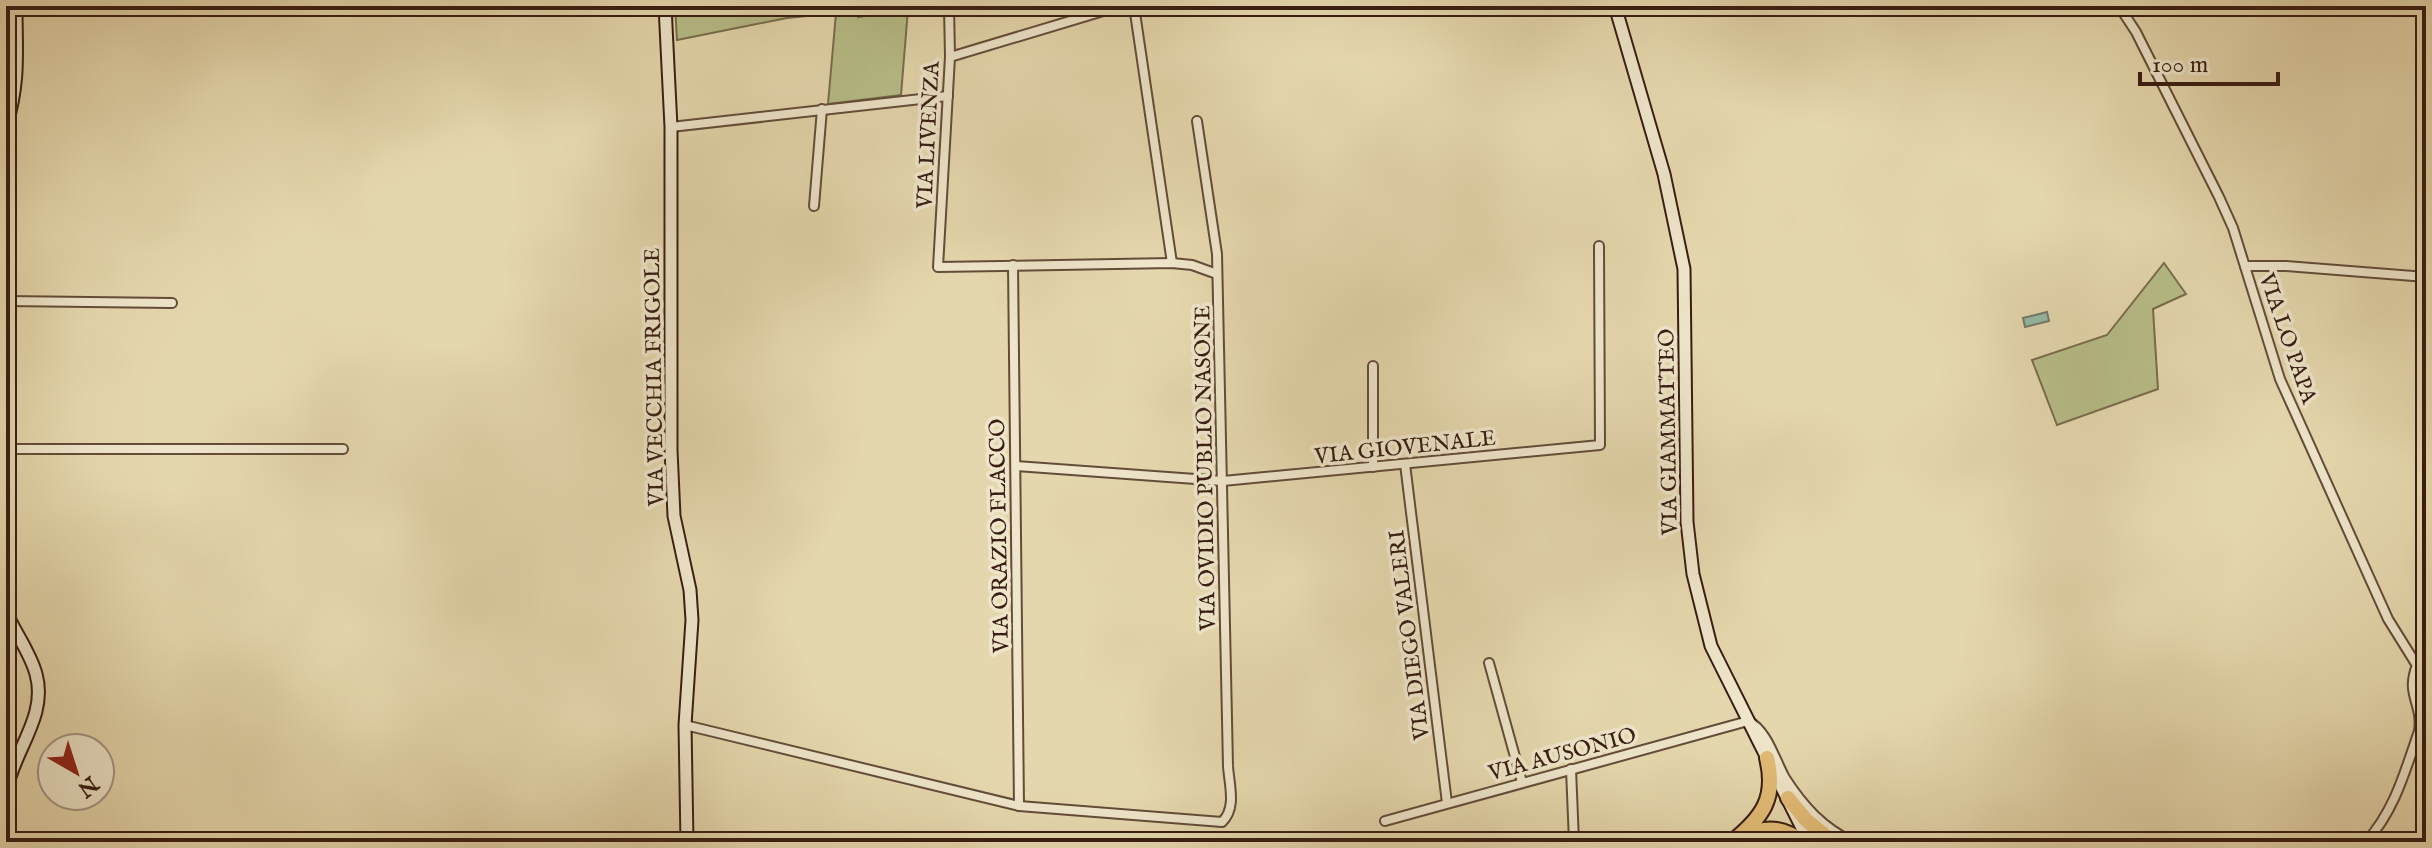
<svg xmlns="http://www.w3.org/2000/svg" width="2432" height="848" viewBox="0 0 2432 848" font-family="'IM FELL English',serif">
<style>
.green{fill:#b7bd88;stroke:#786d4d;stroke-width:2}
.water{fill:#96baa6;stroke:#707b6b;stroke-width:2}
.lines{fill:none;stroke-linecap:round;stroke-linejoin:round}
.street-casing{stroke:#634c39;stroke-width:12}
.secondary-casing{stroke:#381d12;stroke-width:15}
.highway-casing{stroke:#381d12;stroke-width:18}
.street{stroke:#eee5ca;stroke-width:8}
.secondary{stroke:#eee5ca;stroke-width:11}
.highway{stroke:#e2bc76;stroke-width:14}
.labels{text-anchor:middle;stroke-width:7;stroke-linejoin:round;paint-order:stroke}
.street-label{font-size:22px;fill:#381d12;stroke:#eee5ca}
</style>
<rect width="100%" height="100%" fill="#e5d7ad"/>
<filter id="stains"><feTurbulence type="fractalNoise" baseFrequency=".0025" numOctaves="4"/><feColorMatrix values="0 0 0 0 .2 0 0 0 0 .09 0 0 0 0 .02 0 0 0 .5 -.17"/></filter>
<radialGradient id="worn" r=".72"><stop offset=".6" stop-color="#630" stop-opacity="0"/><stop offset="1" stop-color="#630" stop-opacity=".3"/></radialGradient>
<g class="green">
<path d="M675,6H856L858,17L908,9L901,95L828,104L836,13L787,18L677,40Z"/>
<path d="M2164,263L2186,294L2153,309L2158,389L2057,425L2032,360L2107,335Z"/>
</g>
<path class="water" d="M2047,312L2049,321L2025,327L2023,318Z"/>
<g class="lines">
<g class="street-casing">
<g id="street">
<path d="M949,6L950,57L938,267L1172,263L1192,265L1217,274"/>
<path d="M1134,6L1172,263"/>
<path d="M2119,6L2136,32L2219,197L2233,228L2280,379L2388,619L2426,680"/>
<path d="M950,57L1120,6"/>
<path d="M671,127L948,96"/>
<path d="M814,206L822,109"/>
<path d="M1013,265L1019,806"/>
<path d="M2245,266H2286L2426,277"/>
<path d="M6,301L172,303"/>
<path d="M1373,366V467"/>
<path d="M6,449H343"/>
<path d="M1405,464L1447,803"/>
<path d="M1016,466L1223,481L1600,445L1599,246"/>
<path d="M1489,663L1522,782"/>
<path d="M685,725L1019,806L1222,822C1237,808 1229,784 1228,766L1217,254L1197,121"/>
<path d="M1571,769L1574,842"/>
<path d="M1385,821L1748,721C1767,730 1775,760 1785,778C1803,806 1823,828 1853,842"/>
<path d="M2366,842C2395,810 2405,771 2419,731C2423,702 2405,696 2417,665"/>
</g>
</g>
<g class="secondary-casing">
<g id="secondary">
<path d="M665,6L671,127V450L674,516L690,590L692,620L685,725L687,842"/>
<path d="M1615,6L1664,174L1684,269L1687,522L1693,574L1711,646L1809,842"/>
<path d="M6,127C20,80 16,53 16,6"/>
<path d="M6,612C15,633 30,652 36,674C48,717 13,751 6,792"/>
</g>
</g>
<g class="highway-casing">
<g id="highway">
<path d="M1788,798L1806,820L1833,842"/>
<path d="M1744,836C1766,826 1783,827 1802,842"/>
<path d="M1732,842C1762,818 1777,798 1767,758"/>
</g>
</g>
<use href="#street" class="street"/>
<use href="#secondary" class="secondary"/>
<use href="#highway" class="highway"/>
</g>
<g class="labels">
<g class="street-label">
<text transform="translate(927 135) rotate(-87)" y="8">VIA LIVENZA</text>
<text transform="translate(2289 338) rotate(71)" y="8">VIA LO PAPA</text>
<text transform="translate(653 377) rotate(-91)" y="8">VIA VECCHIA FRIGOLE</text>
<text transform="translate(1667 432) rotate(-91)" y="8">VIA GIAMMATTEO</text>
<text transform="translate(1405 446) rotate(-6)" y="8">VIA GIOVENALE</text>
<text transform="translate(1204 468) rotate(-91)" y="8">VIA OVIDIO PUBLIO NASONE</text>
<text transform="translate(998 536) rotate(-91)" y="8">VIA ORAZIO FLACCO</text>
<text transform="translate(1408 635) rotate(-97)" y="8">VIA DIEGO VALERI</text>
<text transform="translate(1562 753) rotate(-15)" y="8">VIA AUSONIO</text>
</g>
</g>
<rect width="2432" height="848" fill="none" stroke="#e5d7ad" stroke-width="32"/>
<rect x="8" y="8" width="2416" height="832" fill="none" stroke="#381d12" stroke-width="4"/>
<rect x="16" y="16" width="2400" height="816" fill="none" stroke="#381d12" stroke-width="2"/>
<g transform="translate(76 772) rotate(141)"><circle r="38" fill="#eee5ca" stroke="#a59580" stroke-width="2"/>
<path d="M0-6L14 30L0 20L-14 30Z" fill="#8f2418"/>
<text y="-12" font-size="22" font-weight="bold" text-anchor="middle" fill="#381d12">N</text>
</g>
<path d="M2140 72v12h138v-12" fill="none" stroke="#381d12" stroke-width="4"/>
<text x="2152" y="72" font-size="24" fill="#381d12" stroke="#eee5ca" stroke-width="6" paint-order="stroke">100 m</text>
<rect width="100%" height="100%" filter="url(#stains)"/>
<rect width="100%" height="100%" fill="url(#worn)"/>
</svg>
